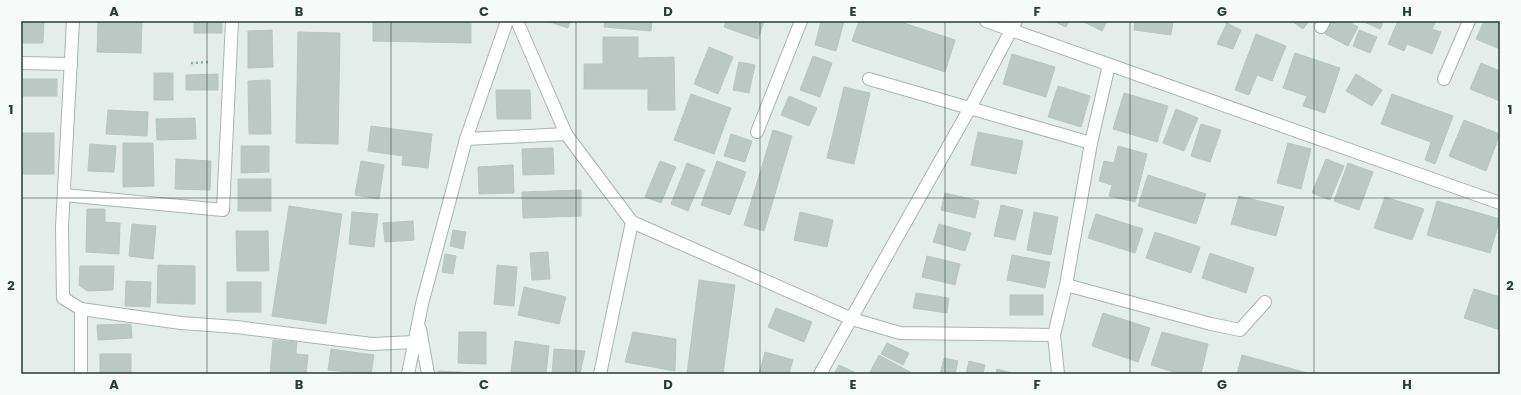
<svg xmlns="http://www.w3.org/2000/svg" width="1521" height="395" viewBox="0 0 1521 395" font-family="Poppins,sans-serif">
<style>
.building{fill:#bbc8c4;stroke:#b8c6c2}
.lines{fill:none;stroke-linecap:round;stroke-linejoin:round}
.street-casing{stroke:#a8b5b2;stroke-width:14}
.path{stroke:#89aea6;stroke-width:2.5;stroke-dasharray:2 3;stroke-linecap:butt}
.street{stroke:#fff;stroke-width:12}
.grid{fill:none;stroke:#263d3a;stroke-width:1;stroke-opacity:0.55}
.neatline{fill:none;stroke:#263d3a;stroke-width:1.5}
.grid-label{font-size:13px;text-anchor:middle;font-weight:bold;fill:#263d3a}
</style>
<rect width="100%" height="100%" fill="#e5edea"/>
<g class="building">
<path d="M21,21H44L43,43H21Z"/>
<path d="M98,21H142L141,53L97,52Z"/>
<rect x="194" y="21" width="28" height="12"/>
<path d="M373,21H471V43L373,41Z"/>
<path d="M547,21H570L568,28Z"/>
<path d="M605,21H652L651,31L604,27Z"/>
<path d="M726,21H764L758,39L724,27Z"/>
<path d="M821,21H844L836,51L815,45Z"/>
<path d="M859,21H898L955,40L945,72L852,41Z"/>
<path d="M1053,21H1069L1066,27Z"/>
<path d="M1082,21H1107L1102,31Z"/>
<path d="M1135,21H1173L1171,35L1134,30Z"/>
<path d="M1292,21H1309L1303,29Z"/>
<path d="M1332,21H1347L1358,27L1348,46L1325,34Z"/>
<path d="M1362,21H1384L1380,29Z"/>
<path d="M1398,21H1436L1432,29L1441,32L1432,54L1407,44L1404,51L1388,44Z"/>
<path d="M1484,21H1492L1500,24V49L1476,39Z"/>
<path d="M1227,23L1241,30L1233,49L1217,44Z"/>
<path d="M272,30L273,67L248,68V31Z"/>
<path d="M1359,30L1377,37L1370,53L1353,46Z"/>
<path d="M298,32L340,33L338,144L296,143Z"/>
<path d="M1256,34L1286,46L1272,81L1257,75L1249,95L1235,90Z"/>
<path d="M603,37H638V58L674,57L675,110H648V89H584V64H603Z"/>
<path d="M709,47L733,57L718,94L694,84Z"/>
<path d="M1295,53L1340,68L1325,113L1303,106L1307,96L1283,88Z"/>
<path d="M1012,54L1055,67L1046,97L1003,84Z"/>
<path d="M813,56L832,63L820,97L800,90Z"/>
<path d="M739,62L755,65L749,93L733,90Z"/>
<path d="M1481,63L1500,71V101L1470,89Z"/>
<rect x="154" y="73" width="19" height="27"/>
<path d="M218,74V90H186V75Z"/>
<path d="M1356,74L1382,90L1372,106L1346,91Z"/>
<rect x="21" y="79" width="36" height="17"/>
<path d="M270,80L271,134H249L248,81Z"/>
<path d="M1058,86L1090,96L1081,127L1048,117Z"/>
<path d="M844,87L870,93L854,164L827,158Z"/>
<path d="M496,90H530L531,119H497Z"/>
<path d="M1124,93L1168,106L1157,142L1113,129Z"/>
<path d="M691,94L731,108L714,154L674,140Z"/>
<path d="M1392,94L1453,116L1435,164L1425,160L1431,142L1381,124Z"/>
<path d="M789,96L817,108L809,126L781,115Z"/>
<path d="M1176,109L1198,118L1184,151L1163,143Z"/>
<path d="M108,110L148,112L147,136L106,134Z"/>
<path d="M195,118L196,139L157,140L156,119Z"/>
<path d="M1464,120L1500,134L1486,171L1449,156Z"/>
<path d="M1201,124L1221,130L1210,162L1191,156Z"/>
<path d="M371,126L432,134L428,168L402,165L403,156L368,151Z"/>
<path d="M773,130L792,136L764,231L744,225Z"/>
<path d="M978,132L1023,141L1016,174L971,165Z"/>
<rect x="21" y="133" width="33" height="41"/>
<path d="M731,134L752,141L745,162L724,156Z"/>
<path d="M123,143H153L154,186L123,187Z"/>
<path d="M1288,143L1311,149L1301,189L1277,183Z"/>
<path d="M90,144L116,146L114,172L88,171Z"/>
<path d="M241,146H269V172L241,173Z"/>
<path d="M1118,146L1147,154L1135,202L1109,196L1112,185L1099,181L1104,161L1114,163Z"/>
<path d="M553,148L554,174L523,175L522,149Z"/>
<path d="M176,159L211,161L210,190L175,189Z"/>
<path d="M1326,159L1344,166L1330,200L1312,193Z"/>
<path d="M361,161L384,165L379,199L355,195Z"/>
<path d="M660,161L676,167L661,203L645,197Z"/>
<path d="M717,161L746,172L730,215L701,205Z"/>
<path d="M687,163L705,170L688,211L671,204Z"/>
<path d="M1348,163L1373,172L1359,210L1334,201Z"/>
<path d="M513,165L514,193L479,194L478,167Z"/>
<path d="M1148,175L1206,194L1196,224L1138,206Z"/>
<rect x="238" y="179" width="33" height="32"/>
<path d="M581,190V216L523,218L522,192Z"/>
<path d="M945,193L979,201L975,218L941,210Z"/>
<path d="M1239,196L1284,207L1276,236L1231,224Z"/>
<path d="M1385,197L1424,209L1412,240L1374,228Z"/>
<path d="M1437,201L1500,219L1490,253L1427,235Z"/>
<path d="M1001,205L1023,210L1015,240L994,236Z"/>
<path d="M289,206L342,214L326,324L272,316Z"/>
<path d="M87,209H105V222L120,223L119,254L86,252Z"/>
<path d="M352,212L378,214L374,247L349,244Z"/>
<path d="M800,212L833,220L827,247L794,240Z"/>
<path d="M1034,212L1058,217L1051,255L1027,250Z"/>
<path d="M1096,214L1143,229L1135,253L1088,238Z"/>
<path d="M413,221L414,240L385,242L383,223Z"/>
<path d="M132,224L156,226L153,259L129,256Z"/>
<path d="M939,224L971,233L965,251L933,242Z"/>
<path d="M453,230L466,232L463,249L450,246Z"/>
<path d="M236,231H268L269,271H237Z"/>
<path d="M1155,232L1200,247L1191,273L1146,258Z"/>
<path d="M548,252L550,279L532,280L530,253Z"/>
<path d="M1210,253L1254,268L1246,293L1202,278Z"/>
<path d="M445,254L456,256L453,274L442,272Z"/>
<path d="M1012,255L1050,262L1045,288L1007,280Z"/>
<path d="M927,256L960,264L955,285L922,277Z"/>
<path d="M158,265L195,266V304L157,303Z"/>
<path d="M497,265L517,267L514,306L494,304Z"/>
<path d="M80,266H114L113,290L87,291L79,285Z"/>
<path d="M699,280L735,285L723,374H687Z"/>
<path d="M126,281L151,282L150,307L125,306Z"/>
<rect x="227" y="282" width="34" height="30"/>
<path d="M524,287L566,297L559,324L518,315Z"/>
<path d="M1474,289L1500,297V330L1464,318Z"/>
<path d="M916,293L949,298L947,313L913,308Z"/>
<rect x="1010" y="295" width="33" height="20"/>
<path d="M776,308L812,322L804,342L768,327Z"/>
<path d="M1103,313L1150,328L1138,362L1092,346Z"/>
<path d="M131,324L132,338L98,340L97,325Z"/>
<path d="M459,332H486V364L458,363Z"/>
<path d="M633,332L676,339L675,371L625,362Z"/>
<path d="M1162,332L1208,344L1201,374H1180L1151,365Z"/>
<path d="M273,340L297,342L296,354L308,355L306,374H270Z"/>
<path d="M515,341L549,346L546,374L511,372Z"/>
<path d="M887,343L909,353L903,365L881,354Z"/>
<path d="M331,349L374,355L371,374L328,370Z"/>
<path d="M554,349L585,351L580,374H552Z"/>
<path d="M765,352L793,360L789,374H759Z"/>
<rect x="100" y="354" width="31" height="20"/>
<path d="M879,355L914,374H869Z"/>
<path d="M1242,355L1311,374H1237Z"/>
<path d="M944,358L958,361L955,374H940Z"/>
<path d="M969,361L985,365L983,374H966Z"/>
<path d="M839,365L854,372L853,374H834Z"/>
<path d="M997,369L1016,374H996Z"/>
<path d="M438,371L494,374H438Z"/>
</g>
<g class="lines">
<g class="street-casing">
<g id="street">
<path d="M73,21L62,227L63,298L81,309V374"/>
<path d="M517,21L566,134L632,222L852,319L900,333L1054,335"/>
<path d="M986,21L1500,203"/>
<path d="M1321,27L1324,21"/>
<path d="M21,63L71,64"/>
<path d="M869,79L1091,143"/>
<path d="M1444,79L1469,21"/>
<path d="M757,132L801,21"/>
<path d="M466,139L566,134"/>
<path d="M64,195L223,210L232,21"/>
<path d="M1066,285L1211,324L1240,330L1265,302"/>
<path d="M81,309L181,323L236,327L372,344L415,342"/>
<path d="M420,329L428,374"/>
<path d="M408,374L422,304L466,139L507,21"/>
<path d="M600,374L632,222"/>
<path d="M820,374L970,108L1016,21"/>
<path d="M1058,374L1054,335L1066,285L1091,143L1109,65"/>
</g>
</g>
<path class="path" d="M191,63L210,62"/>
<use href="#street" class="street"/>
</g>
<path class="grid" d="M207,21V374M391,21V374M576,21V374M760,21V374M945,21V374M1130,21V374M1314,21V374M21,198H1500"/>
<rect width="1521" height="395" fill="none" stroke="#f6faf8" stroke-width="44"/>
<rect x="22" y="22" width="1477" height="351" class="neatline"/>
<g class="grid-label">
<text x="114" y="16">A</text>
<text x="299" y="16">B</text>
<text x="484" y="16">C</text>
<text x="668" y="16">D</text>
<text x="853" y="16">E</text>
<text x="1037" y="16">F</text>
<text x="1222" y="16">G</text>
<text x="1407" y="16">H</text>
<text x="11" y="114">1</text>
<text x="1510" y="114">1</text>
<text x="11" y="290">2</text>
<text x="1510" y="290">2</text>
<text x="114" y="389">A</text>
<text x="299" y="389">B</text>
<text x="484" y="389">C</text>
<text x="668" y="389">D</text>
<text x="853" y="389">E</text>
<text x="1037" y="389">F</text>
<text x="1222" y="389">G</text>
<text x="1407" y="389">H</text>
</g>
</svg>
